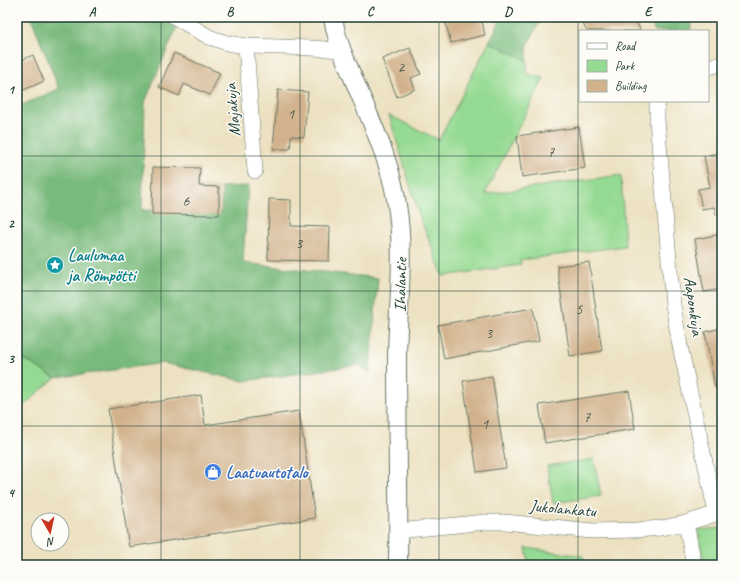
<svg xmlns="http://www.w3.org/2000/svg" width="739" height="582" viewBox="0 0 739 582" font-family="Caveat,sans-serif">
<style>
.green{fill:#95da92;stroke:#5a8c63}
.forest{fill:#78ba7c;stroke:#4c7c58}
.building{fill:#d1b28c}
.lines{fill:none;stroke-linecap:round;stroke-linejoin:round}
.minor-casing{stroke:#677665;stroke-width:16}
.tertiary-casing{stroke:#677665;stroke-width:20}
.minor{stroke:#fff;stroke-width:15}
.tertiary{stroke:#fff;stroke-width:18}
.grid{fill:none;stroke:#1f3d34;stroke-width:1;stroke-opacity:0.55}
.labels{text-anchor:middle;stroke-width:3;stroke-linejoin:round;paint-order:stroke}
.number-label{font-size:15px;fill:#4c5a4a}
.street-label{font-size:17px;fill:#1f3d34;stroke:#fdfcf7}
.culture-label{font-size:17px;font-weight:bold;fill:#0d838f;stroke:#fdfcf7;text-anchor:start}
.shop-label{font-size:17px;font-weight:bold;fill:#366cbe;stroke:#fdfcf7;text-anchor:start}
.neatline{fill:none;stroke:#1f3d34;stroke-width:1.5}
.grid-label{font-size:13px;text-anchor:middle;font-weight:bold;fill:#1f3d34}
</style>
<rect width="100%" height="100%" fill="#fdfcf7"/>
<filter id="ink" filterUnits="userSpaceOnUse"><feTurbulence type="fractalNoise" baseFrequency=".025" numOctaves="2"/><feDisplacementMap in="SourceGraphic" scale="8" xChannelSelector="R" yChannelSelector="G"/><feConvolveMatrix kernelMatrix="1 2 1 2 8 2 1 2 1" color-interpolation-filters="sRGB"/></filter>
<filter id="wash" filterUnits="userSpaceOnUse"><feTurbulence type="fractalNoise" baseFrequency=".012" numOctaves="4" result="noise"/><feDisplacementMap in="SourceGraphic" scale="16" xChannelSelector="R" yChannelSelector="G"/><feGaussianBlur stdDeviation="0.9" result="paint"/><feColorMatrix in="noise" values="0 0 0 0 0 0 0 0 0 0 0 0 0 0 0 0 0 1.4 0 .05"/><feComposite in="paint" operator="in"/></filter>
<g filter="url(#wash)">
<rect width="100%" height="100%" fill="#ece1c1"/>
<g class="green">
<path d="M489,42L527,60V74L544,78L485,194L621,175L625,246L520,260L521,265L443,276L419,215L389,115L439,140Z"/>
<path d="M17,355L55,378L17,411Z"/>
<path d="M594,459L601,496L553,503L547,466Z"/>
<path d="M722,528V565H704L698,530Z"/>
<path d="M526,548L583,556L585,565H529Z"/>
</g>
<g class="forest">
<path d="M31,17H181L145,102L142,210L221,212L222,187L248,186L243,263L378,278L370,373L359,365L244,381L163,363L55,378L17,355V107L59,89Z"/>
<path d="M502,17H542L527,46V60L489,42Z"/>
<path d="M648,17H693L690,31H655Z"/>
</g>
<g id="blocks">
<g class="building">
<path d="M444,17H481L485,35L451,43Z"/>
<path d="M579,17H633L641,31H587Z"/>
<path d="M410,48L421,74L411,78L415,89L397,97L382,59Z"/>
<path d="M174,53L220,73L210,95L184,84L179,96L159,87Z"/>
<path d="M33,55L44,81L17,93V62Z"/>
<path d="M278,90L308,92L304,137L291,136L290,149H273Z"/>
<path d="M579,127L585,168L522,177L517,136Z"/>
<path d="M722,152V214L716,215L714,207L702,209L698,189L710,187L704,156Z"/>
<path d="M153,167L200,168L199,186L219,187V215L152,214Z"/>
<path d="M269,199L291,200V226L330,227L329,261L268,260Z"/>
<path d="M722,234V289L704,292L695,239Z"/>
<path d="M589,262L602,351L570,356L557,266Z"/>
<path d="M533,308L539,341L444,359L438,325Z"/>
<path d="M722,328V387L715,388L705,332Z"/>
<path d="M492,376L506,468L477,472L463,381Z"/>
<path d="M629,391L635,429L545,443L539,405Z"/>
<path d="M201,395L205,425L299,411L315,518L129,547L108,409Z"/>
</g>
</g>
</g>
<g filter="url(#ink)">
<use href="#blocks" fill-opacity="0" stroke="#677665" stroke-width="1"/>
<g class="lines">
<g class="minor-casing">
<g id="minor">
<path d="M175,17L209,37L227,43L246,46L311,48L342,50"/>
<path d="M246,46L255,171"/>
<path d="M708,67L722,64"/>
<path d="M658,101L657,106V120L673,305L680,346L716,513"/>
<path d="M686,523L694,565"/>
<path d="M398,531L486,522H505L592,531L637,530L661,528L686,523L722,512"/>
</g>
</g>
<g class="tertiary-casing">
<path id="tertiary" d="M333,17C336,39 345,59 354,80C371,121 391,162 397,205C405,255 398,306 397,356C397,426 399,495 398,565"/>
</g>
<use href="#minor" class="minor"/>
<use href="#tertiary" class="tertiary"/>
</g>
</g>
<path class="grid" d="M161,17V565M300,17V565M439,17V565M578,17V565M17,156H722M17,291H722M17,426H722"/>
<defs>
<g id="sight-disc" transform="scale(0.9)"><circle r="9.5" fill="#0f9aa8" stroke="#fdfcf7"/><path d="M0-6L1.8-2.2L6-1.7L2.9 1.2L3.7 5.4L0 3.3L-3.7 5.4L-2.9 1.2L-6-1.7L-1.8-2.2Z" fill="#fff"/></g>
<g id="shop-disc" transform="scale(0.9)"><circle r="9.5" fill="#3f7fe0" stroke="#fdfcf7"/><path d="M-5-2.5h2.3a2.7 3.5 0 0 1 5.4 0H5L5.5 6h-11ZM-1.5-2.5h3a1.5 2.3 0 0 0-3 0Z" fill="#fff"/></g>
</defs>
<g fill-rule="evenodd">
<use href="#sight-disc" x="55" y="265"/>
<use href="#shop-disc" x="213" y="472"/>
</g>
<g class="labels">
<g class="number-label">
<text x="401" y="72">2</text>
<text x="291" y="119">1</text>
<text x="551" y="157">7</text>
<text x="186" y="206">6</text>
<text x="299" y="248">3</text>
<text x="579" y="314">5</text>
<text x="489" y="338">3</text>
<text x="587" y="422">7</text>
<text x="485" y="429">1</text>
</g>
<g class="street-label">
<text transform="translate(232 110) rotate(-95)" y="6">Majakuja</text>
<text transform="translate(400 285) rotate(-89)" y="6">Ihalantie</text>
<text transform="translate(694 306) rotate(82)" y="6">Aaponkuja</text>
<text transform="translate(563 508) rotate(5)" y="6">Jukolankatu</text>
</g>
<g class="culture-label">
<text x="68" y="261">Laulumaa<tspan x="68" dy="20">ja Römpötti</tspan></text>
</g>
<g class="shop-label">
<text x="226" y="478">Laatuautotalo</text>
</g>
</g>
<rect width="739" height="582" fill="none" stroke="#fdfcf7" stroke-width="44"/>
<rect x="579" y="30" width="130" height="72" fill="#fdfcf7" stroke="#a4b0a9"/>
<rect x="587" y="43" width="20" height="6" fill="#ffffff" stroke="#a4b0a9"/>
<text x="615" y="50" font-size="12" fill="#1f3d34">Road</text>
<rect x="587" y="60" width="20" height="12" fill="#95da92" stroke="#a4b0a9"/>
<text x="615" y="70" font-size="12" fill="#1f3d34">Park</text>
<rect x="587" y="80" width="20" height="12" fill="#d1b28c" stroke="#a4b0a9"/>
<text x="615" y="90" font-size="12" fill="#1f3d34">Building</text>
<g transform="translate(50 532) rotate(171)"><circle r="19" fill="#fdfcf7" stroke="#a4b0a9"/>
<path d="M0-3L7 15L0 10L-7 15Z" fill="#c8321e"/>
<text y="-6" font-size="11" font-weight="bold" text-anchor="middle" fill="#1f3d34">N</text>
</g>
<rect x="22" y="22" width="695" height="538" class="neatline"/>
<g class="grid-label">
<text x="92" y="16">A</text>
<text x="230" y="16">B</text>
<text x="370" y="16">C</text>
<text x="508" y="16">D</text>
<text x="648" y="16">E</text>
<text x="11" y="94">1</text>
<text x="11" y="228">2</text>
<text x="11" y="363">3</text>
<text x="11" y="497">4</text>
</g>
</svg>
